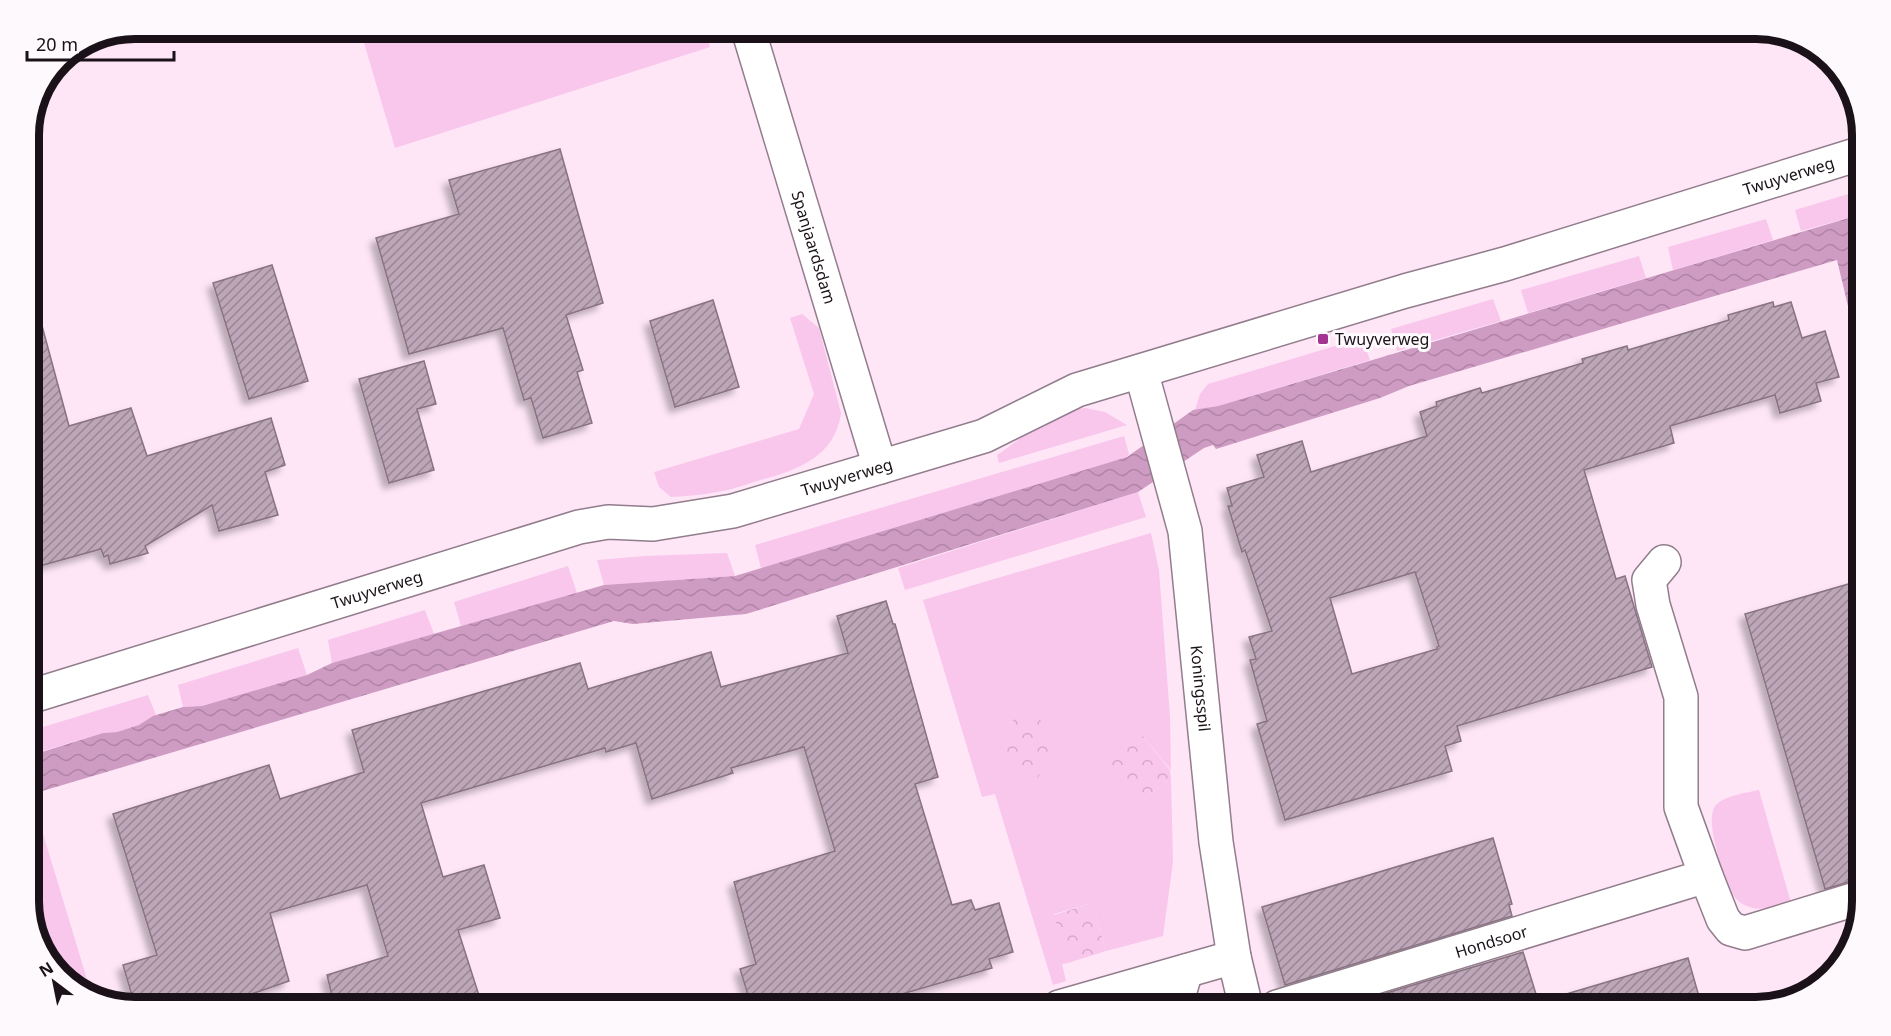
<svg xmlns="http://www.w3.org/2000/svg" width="1891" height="1036" viewBox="0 0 1891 1036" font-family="'Noto Sans',sans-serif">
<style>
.grass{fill:#f9c6ec}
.park{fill:url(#park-crowns)}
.water{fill:url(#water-waves)}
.building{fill:url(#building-hatch);stroke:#887382;stroke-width:1.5;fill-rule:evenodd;filter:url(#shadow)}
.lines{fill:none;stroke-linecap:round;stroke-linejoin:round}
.minor-casing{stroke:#927d8c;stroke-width:36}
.minor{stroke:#fff;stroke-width:33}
.poi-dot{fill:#a43492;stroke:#fef9fd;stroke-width:2}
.labels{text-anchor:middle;stroke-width:6;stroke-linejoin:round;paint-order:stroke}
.street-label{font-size:16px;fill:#1a1218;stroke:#fef9fd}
.poi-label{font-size:16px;fill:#1a1218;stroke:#fef9fd;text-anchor:start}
.rim{fill:none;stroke:#1a1218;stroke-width:8}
</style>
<defs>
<pattern id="park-crowns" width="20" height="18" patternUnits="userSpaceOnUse" patternTransform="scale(1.5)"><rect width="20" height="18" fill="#f9c6ec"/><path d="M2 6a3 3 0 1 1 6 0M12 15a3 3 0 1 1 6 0" fill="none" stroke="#d5a9ca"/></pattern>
<pattern id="water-waves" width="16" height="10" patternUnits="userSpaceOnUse" patternTransform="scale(1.5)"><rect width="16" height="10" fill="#ce9bc2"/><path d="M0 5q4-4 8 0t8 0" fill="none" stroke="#b084a6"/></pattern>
<pattern id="building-hatch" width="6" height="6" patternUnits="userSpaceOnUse" patternTransform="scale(1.5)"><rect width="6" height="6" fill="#bda6b7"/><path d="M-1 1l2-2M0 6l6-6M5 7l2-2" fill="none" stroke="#998694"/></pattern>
<filter id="shadow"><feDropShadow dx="-5.5" dy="5.5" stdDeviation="3" flood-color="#0004"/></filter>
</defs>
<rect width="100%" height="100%" fill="#fee6f7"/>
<g class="grass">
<path d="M360,29H704L710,47L395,148Z"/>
<path d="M1862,190V214L1801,231L1795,210Z"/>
<path d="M1766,219L1773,240L1673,270L1668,247Z"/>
<path d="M1639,256L1646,278L1528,313L1521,290Z"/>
<path d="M1493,299L1501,321L1397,351L1391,329Z"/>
<path d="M802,314L819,328L841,413C835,458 795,471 757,481C744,485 731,490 717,492C702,495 686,496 671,497L659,487L654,472L799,429L814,394L790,318Z"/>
<path d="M1362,338L1370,360L1218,406L1195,410L1200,394L1208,384Z"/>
<path d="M1085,408L1105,412L1127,425L999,463L997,455C1009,448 1020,437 1032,430C1048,419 1067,411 1085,408Z"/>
<path d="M1124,436L1129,454L1127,457L761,568L755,545Z"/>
<path d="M1138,492L1146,517L905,590L898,568Z"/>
<path d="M1151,533L1159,570L1170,717L1171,770L1142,735L1138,803L1171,778L1173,862L1163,936L1106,951L1092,903L1054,914L1068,963L1062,964L1066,981L1053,985L995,794L982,797L923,600Z"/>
<path d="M727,553L735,576L604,585L597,560L645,556Z"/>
<path d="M568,566L577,593L461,626L454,602Z"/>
<path d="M425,610L434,634L332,663L328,640Z"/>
<path d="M298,648L307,675L202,706L183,707L178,685Z"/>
<path d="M148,695L156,715L140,725L117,732L103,733L36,753L30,731Z"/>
<path d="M1759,790L1791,903C1767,910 1743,915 1729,889C1724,871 1701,816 1718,803C1728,795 1746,793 1759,790Z"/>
<path d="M31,794L92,996L82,993L46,960L29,908V795Z"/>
</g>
<g class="park">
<path d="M1015,714L1040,719L1053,754L1035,782L1004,752Z"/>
<path d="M1142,735L1170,770L1171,778L1138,803L1108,763Z"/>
<path d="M1092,903L1106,951L1068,963L1054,915Z"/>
</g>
<path class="water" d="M1862,214V365L1837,260L1409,386L1380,398L1216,449L1213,445L1204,448L1138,492L746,614L633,624L614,621L29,795V756L103,733L117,732L139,725L153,716L183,707L202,706L307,675L332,663L604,585L735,576L1127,457L1193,410L1218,406Z"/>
<g class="building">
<path d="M560,149L603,303L566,315L583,370L577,372L592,423L543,438L531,398L524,400L503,328L409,354L376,238L459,214L449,180Z"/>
<path d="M272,265L308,381L249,399L213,283Z"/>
<path d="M713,300L739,387L675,407L650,321Z"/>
<path d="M1773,302L1774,307L1791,302L1802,338L1825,331L1839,377L1816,383L1821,401L1780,413L1775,395L1670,426L1674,443L1584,470L1616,579L1625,576L1652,667L1457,726L1461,741L1445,746L1452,771L1285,820L1257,724L1267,721L1250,660L1256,659L1249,637L1272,631L1245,550L1242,552L1228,506H1232L1227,488L1264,477L1257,455L1302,441L1311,472L1427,436L1420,412L1437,406L1436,402L1480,388L1482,393L1583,363L1582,359L1627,346L1628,350L1729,320L1728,315ZM1415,572L1439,646L1437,647V649L1352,674L1330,598Z"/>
<path d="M41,322L69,426L131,408L147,456L271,418L285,465L265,472L278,515L219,531L212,505L145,546L148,553L110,564L108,555L104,557L101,549L29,569V324Z"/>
<path d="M424,361L436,404L417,409L434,470L389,483L359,379Z"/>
<path d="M1862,580V878L1825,889L1745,614Z"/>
<path d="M886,601L893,624H895L938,777L915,784L952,905L971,900L975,910L999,903L1013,952L989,959L992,968L857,1007L752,1008L740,969L756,964L734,882L835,851L804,747L731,768L733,773L652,799L636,743L606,752L605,748L421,803L443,877L484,865L500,918L458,930L483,1008H335L327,975L388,956L367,885L270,913L289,981L211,1008H141L133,999L123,965L157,955L113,814L269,765L280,799L364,772L352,730L580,663L588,689L711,652L721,687L848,653L837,616Z"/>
<path d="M1493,838L1512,904L1509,905L1512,916L1285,985L1262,907Z"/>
<path d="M1523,952L1540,1007H1340Z"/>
<path d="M1688,958L1702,1007H1558L1556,997Z"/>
</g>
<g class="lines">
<g class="minor-casing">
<g id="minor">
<path id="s1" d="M748,29L880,467"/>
<path id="s2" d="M1141,371L1185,531L1216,842L1234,957L1246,1007"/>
<path id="s3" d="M29,697L579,527L608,522L653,524L733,511L984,436L1077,390L1405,291L1505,264L1862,153"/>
<path d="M1706,876L1723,919L1731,929L1745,933L1862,897"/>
<path d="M1059,1007L1234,957"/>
<path d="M1175,1007L1186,971"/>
<path id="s4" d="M1277,1007L1706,876L1681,807V697L1653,605L1649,580L1664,562"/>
</g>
</g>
<use href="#minor" class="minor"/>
</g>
<rect class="poi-dot" x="1317" y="333" width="12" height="12" rx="3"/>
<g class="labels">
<g class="street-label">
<text dy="6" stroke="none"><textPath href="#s3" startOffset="1840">Twuyverweg</textPath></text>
<text dy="6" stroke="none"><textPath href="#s1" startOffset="228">Spanjaardsdam</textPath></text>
<text dy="6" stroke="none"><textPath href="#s3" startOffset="850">Twuyverweg</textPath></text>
<text dy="6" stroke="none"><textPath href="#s3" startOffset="364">Twuyverweg</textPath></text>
<text dy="6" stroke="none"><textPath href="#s2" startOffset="324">Koningsspil</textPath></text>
<text dy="6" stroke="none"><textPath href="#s4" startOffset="224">Hondsoor</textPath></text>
</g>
<g class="poi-label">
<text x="1335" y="345">Twuyverweg</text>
</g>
</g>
<path d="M0 0H1891V1036H0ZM135 39H1756A96 96 0 0 1 1852 135V901A96 96 0 0 1 1756 997H135A96 96 0 0 1 39 901V135A96 96 0 0 1 135 39Z" fill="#fef9fd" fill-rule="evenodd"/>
<path class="rim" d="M135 39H1756A96 96 0 0 1 1852 135V901A96 96 0 0 1 1756 997H135A96 96 0 0 1 39 901V135A96 96 0 0 1 135 39Z"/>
<g transform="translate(54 982) rotate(328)" stroke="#fef9fd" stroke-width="4.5" paint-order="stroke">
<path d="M0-4.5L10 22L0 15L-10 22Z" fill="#1a1218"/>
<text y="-9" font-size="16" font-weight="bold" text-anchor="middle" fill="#1a1218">N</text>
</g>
<path d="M27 51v9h147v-9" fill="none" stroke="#1a1218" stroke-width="3"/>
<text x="36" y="51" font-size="18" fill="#1a1218" stroke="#fef9fd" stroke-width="4.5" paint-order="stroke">20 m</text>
</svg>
